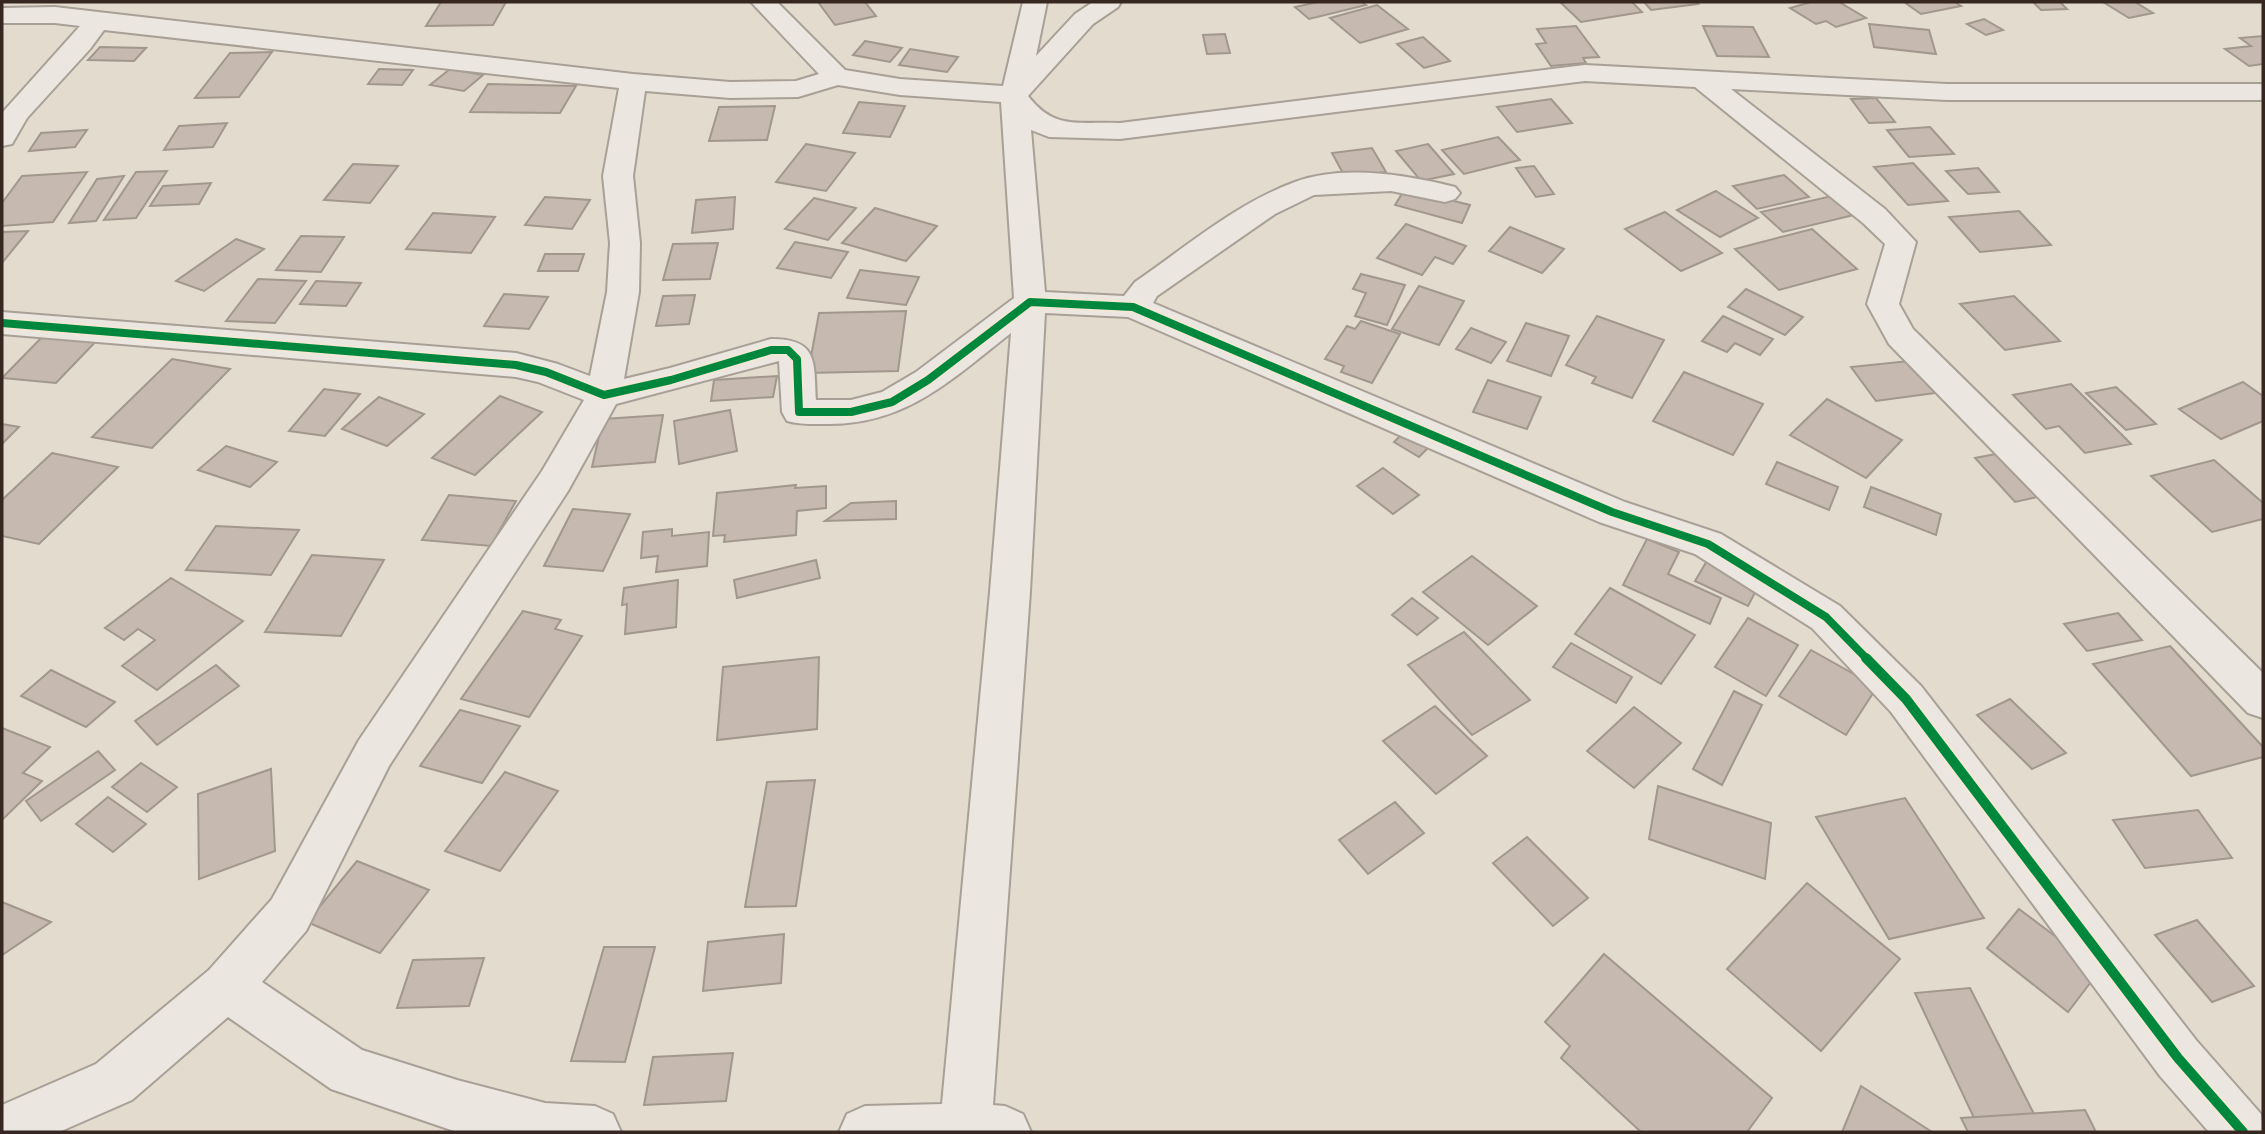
<svg xmlns="http://www.w3.org/2000/svg" width="2265" height="1134" viewBox="0 0 2265 1134" font-family="'IBM Plex Serif',serif">
<style>
.building{fill:#c6b9af;stroke:#a2978d;stroke-width:2}
.lines{fill:none;stroke-linecap:round;stroke-linejoin:round}
.minor-casing{stroke:#a8a097;stroke-width:4}
.minor{fill:#ebe6df;fill-rule:evenodd}
.cycleway-far1-casing{stroke:#f3e7d5;stroke-width:12}
.cycleway-casing{stroke:#f3e7d5;stroke-width:15}
.cycleway-far1{stroke:#00873e;stroke-width:8}
.cycleway{stroke:#00873e;stroke-width:10}
</style>
<rect width="100%" height="100%" fill="#e3dbce"/>
<g class="building">
<path d="M441,2H506L493,25L426,26Z"/>
<path d="M818,2H865L876,16L835,25Z"/>
<path d="M1318,2H1362L1366,5L1309,19L1295,7Z"/>
<path d="M1560,2H1632L1642,12L1581,22Z"/>
<path d="M1644,2H1696L1698,4L1651,10Z"/>
<path d="M1811,2H1839L1866,18L1836,27L1826,21L1816,24L1790,8Z"/>
<path d="M1904,2H1955L1961,6L1921,14Z"/>
<path d="M2033,2H2060L2067,9L2041,10Z"/>
<path d="M2103,2H2135L2153,13L2129,18Z"/>
<path d="M1377,5L1408,29L1360,43L1330,18Z"/>
<path d="M1984,19L2003,30L1986,35L1967,24Z"/>
<path d="M1869,24L1929,30L1936,54L1874,47Z"/>
<path d="M1576,26L1599,57L1583,58L1586,63L1551,66L1536,44L1546,43L1537,29Z"/>
<path d="M1703,26L1753,27L1769,57L1717,56Z"/>
<path d="M1225,34L1230,53L1207,54L1203,35Z"/>
<path d="M2263,36V64L2249,66L2225,49L2251,46L2240,38Z"/>
<path d="M1423,37L1450,61L1424,68L1397,44Z"/>
<path d="M865,41L902,48L890,62L853,55Z"/>
<path d="M100,47L146,48L134,61L88,60Z"/>
<path d="M910,49L958,57L947,72L899,65Z"/>
<path d="M272,52L239,97L195,98L230,53Z"/>
<path d="M379,69L413,70L402,85L368,84Z"/>
<path d="M450,69L483,75L464,91L430,85Z"/>
<path d="M488,84L576,86L560,113L470,112Z"/>
<path d="M1876,98L1895,122L1869,123L1851,99Z"/>
<path d="M1551,99L1572,123L1517,132L1497,107Z"/>
<path d="M859,102L905,106L890,137L843,133Z"/>
<path d="M775,106L767,140L709,141L719,107Z"/>
<path d="M227,123L213,147L164,150L179,126Z"/>
<path d="M1930,127L1954,154L1909,157L1887,130Z"/>
<path d="M87,130L75,147L29,151L41,133Z"/>
<path d="M1498,137L1520,160L1464,174L1442,150Z"/>
<path d="M806,144L855,153L826,191L776,182Z"/>
<path d="M1428,144L1454,174L1421,181L1396,151Z"/>
<path d="M1372,148L1386,172L1345,177L1332,153Z"/>
<path d="M1913,163L1948,201L1908,205L1874,167Z"/>
<path d="M353,164L398,166L370,203L324,200Z"/>
<path d="M1534,166L1554,194L1536,197L1516,168Z"/>
<path d="M1978,168L1999,192L1968,194L1946,171Z"/>
<path d="M167,171L136,218L104,220L136,172Z"/>
<path d="M87,172L53,222L2,226V203L22,176Z"/>
<path d="M1784,175L1809,197L1757,209L1733,186Z"/>
<path d="M124,176L96,221L69,223L97,179Z"/>
<path d="M211,183L199,204L150,206L163,186Z"/>
<path d="M1405,189L1470,205L1462,223L1395,205Z"/>
<path d="M1716,191L1758,218L1720,237L1677,210Z"/>
<path d="M1832,196L1854,215L1783,232L1761,212Z"/>
<path d="M545,197L590,200L572,229L525,225Z"/>
<path d="M735,197L733,229L692,233L696,200Z"/>
<path d="M814,198L856,208L828,240L785,229Z"/>
<path d="M875,208L937,226L906,261L842,243Z"/>
<path d="M2019,211L2051,245L1980,252L1949,217Z"/>
<path d="M1665,212L1722,253L1681,271L1625,229Z"/>
<path d="M433,213L495,217L471,253L406,249Z"/>
<path d="M1406,224L1466,246L1453,264L1435,257L1422,275L1377,258Z"/>
<path d="M1510,227L1564,249L1542,273L1489,251Z"/>
<path d="M1812,229L1857,269L1779,290L1735,249Z"/>
<path d="M28,231L2,263V232Z"/>
<path d="M301,236L344,237L321,272L276,270Z"/>
<path d="M236,239L264,249L204,291L176,281Z"/>
<path d="M795,242L848,252L831,278L777,268Z"/>
<path d="M718,243L710,279L663,280L673,244Z"/>
<path d="M545,254H584L578,271H538Z"/>
<path d="M860,270L919,277L906,305L847,298Z"/>
<path d="M1361,274L1405,285L1387,325L1355,316L1366,293L1353,289Z"/>
<path d="M258,279L306,281L275,323L226,321Z"/>
<path d="M316,281L361,283L346,306L300,304Z"/>
<path d="M1419,286L1464,301L1439,345L1392,329Z"/>
<path d="M1746,289L1803,317L1785,335L1728,307Z"/>
<path d="M504,294L548,297L529,329L484,326Z"/>
<path d="M695,295L689,324L656,326L663,296Z"/>
<path d="M2014,296L2060,341L2005,350L1960,304Z"/>
<path d="M906,311L898,371L808,373L819,313Z"/>
<path d="M1597,316L1664,340L1632,398L1592,383L1596,377L1566,365Z"/>
<path d="M1723,316L1773,339L1760,355L1735,343L1727,352L1702,341Z"/>
<path d="M1361,321L1400,334L1372,383L1341,372L1344,366L1325,359L1347,326L1355,329Z"/>
<path d="M1526,323L1569,336L1551,376L1507,361Z"/>
<path d="M1471,328L1506,342L1491,363L1456,349Z"/>
<path d="M49,330L102,335L56,383L2,378Z"/>
<path d="M172,359L230,369L152,448L92,437Z"/>
<path d="M1909,361L1935,393L1876,401L1851,367Z"/>
<path d="M1684,372L1763,404L1733,455L1653,421Z"/>
<path d="M777,376L773,397L711,401L714,380Z"/>
<path d="M1488,380L1541,397L1527,429L1473,412Z"/>
<path d="M2243,382L2263,396V421L2221,439L2179,409Z"/>
<path d="M2071,384L2131,444L2085,453L2059,426L2046,429L2013,395Z"/>
<path d="M2116,387L2156,424L2126,430L2086,393Z"/>
<path d="M324,389L360,394L325,436L289,431Z"/>
<path d="M500,396L542,412L475,475L432,458Z"/>
<path d="M379,397L424,414L387,446L342,429Z"/>
<path d="M1827,399L1902,440L1866,478L1790,435Z"/>
<path d="M730,410L737,451L679,464L674,421Z"/>
<path d="M663,415L655,462L592,467L603,419Z"/>
<path d="M2,424L19,427L2,444Z"/>
<path d="M1408,428L1434,442L1419,457L1394,442Z"/>
<path d="M226,446L277,462L250,487L198,470Z"/>
<path d="M52,453L118,467L39,544L2,536V500Z"/>
<path d="M2001,453L2042,496L2015,502L1975,458Z"/>
<path d="M2214,460L2263,503V519L2212,532L2151,476Z"/>
<path d="M1777,462L1838,487L1829,510L1766,484Z"/>
<path d="M1383,468L1419,495L1393,514L1357,486Z"/>
<path d="M796,485L795,488L826,486V508L797,511L796,535L724,542L725,535L713,536L717,493Z"/>
<path d="M1871,487L1941,514L1936,535L1864,507Z"/>
<path d="M449,495L516,501L491,546L422,540Z"/>
<path d="M896,501V519L825,521L851,503Z"/>
<path d="M573,509L630,514L603,571L544,566Z"/>
<path d="M216,526L299,530L271,575L186,570Z"/>
<path d="M672,529V536L709,532L707,566L656,572L658,556L641,558L643,532Z"/>
<path d="M1647,539L1679,552L1668,574L1721,598L1710,624L1623,585Z"/>
<path d="M312,555L384,560L341,636L265,632Z"/>
<path d="M1472,556L1537,606L1488,645L1423,592Z"/>
<path d="M1708,559L1760,583L1748,606L1695,581Z"/>
<path d="M816,560L820,578L737,598L734,580Z"/>
<path d="M171,578L243,621L157,690L122,666L155,640L138,629L124,640L105,628Z"/>
<path d="M678,580L676,627L625,634L627,604L622,605L624,588Z"/>
<path d="M1610,588L1695,635L1661,684L1575,634Z"/>
<path d="M1412,598L1438,618L1417,635L1392,615Z"/>
<path d="M523,611L561,620L555,629L582,636L529,717L461,699Z"/>
<path d="M2118,613L2142,640L2087,651L2064,624Z"/>
<path d="M1748,618L1798,645L1766,696L1715,667Z"/>
<path d="M1464,632L1530,700L1472,735L1408,665Z"/>
<path d="M1571,643L1632,677L1616,703L1553,667Z"/>
<path d="M2170,646L2263,747V757L2191,776L2093,664Z"/>
<path d="M1811,650L1877,687L1846,735L1779,696Z"/>
<path d="M819,657L817,729L717,740L723,667Z"/>
<path d="M216,665L239,686L157,745L135,721Z"/>
<path d="M51,670L115,702L86,727L21,696Z"/>
<path d="M1734,691L1762,705L1722,785L1693,769Z"/>
<path d="M2010,699L2066,753L2032,769L1977,715Z"/>
<path d="M1435,706L1487,756L1436,794L1383,741Z"/>
<path d="M1634,707L1681,743L1634,788L1587,751Z"/>
<path d="M460,710L520,726L482,783L420,766Z"/>
<path d="M2,728L50,747L23,773L42,781L2,820Z"/>
<path d="M98,751L115,770L41,821L26,801Z"/>
<path d="M141,763L177,787L147,812L112,787Z"/>
<path d="M271,769L275,851L199,879L198,794Z"/>
<path d="M505,772L558,791L500,871L445,851Z"/>
<path d="M815,780L796,906L745,907L767,782Z"/>
<path d="M1658,786L1771,823L1765,879L1649,839Z"/>
<path d="M108,797L146,824L113,852L76,824Z"/>
<path d="M1905,798L1984,918L1889,939L1816,817Z"/>
<path d="M1395,802L1424,833L1368,874L1339,840Z"/>
<path d="M2198,810L2232,858L2145,868L2113,820Z"/>
<path d="M1527,837L1588,898L1553,926L1493,863Z"/>
<path d="M357,861L429,890L380,953L307,922Z"/>
<path d="M1807,883L1900,959L1821,1051L1727,969Z"/>
<path d="M2,902L51,922L2,955Z"/>
<path d="M2019,909L2100,970L2068,1012L1987,948Z"/>
<path d="M2197,920L2254,986L2212,1002L2155,935Z"/>
<path d="M784,934L781,983L703,991L708,942Z"/>
<path d="M604,947H655L625,1062L571,1061Z"/>
<path d="M1604,954L1772,1098L1747,1132H1641L1561,1058L1570,1046L1545,1022Z"/>
<path d="M484,958L469,1006L397,1008L413,960Z"/>
<path d="M1970,988L2034,1114L1975,1120L1915,993Z"/>
<path d="M733,1053L726,1101L644,1105L653,1057Z"/>
<path d="M1861,1086L1932,1132H1842Z"/>
<path d="M2085,1110L2096,1132H1968L1961,1118Z"/>
</g>
<g class="lines">
<g class="minor-casing">
<path id="minor" d="M751,2H777L845,70L900,79L1003,86L1023,2H1047L1036,56L1075,14L1093,2H1121L1118,7L1093,24L1028,96C1055,131 1079,121 1120,123L1585,65L1947,84H2263V100H1947L1731,89L1885,209L1916,242L1899,304L1913,329L2263,673V718L2248,713L1889,344L1867,304L1885,244L1863,223L1695,87L1585,81L1120,139L1049,137L1031,130L1045,292L1124,296L1135,282C1186,247 1237,203 1295,182C1343,164 1407,175 1455,187L1460,193L1455,199L1445,202L1391,191L1314,195L1275,214L1157,296L1153,303L1625,502L1721,534L1840,606L1921,686L2196,1040L2261,1114L2263,1132H2209L2160,1076L1891,712L1812,628L1695,554L1599,522L1128,317L1045,313L1030,592L993,1105L1005,1106L1023,1114L1031,1132H839L847,1114L865,1106L942,1104L990,592L1011,333C953,378 908,424 829,424C814,424 801,425 787,421L782,412L779,361L616,404L568,491L389,766L306,931L262,982L362,1050L457,1080L545,1103L595,1106L613,1114L621,1132H457L331,1089L228,1017L132,1100L59,1132H2V1105L96,1064L209,970L272,899L359,740L542,471L584,400L538,382L516,377L2,334V312L516,353L558,364L590,376L607,292L610,243L603,176L619,88L104,30L90,49L27,118L12,144L2,146V113L80,26L55,23H2V8L55,7L633,74L730,82L796,81L819,74ZM838,85L900,95L1001,102L1014,298L916,372L882,392L851,400H816C814,361 818,339 771,339L670,368L624,379L639,292L640,243L633,176L645,91L730,98L798,97Z"/>
</g>
<use href="#minor" class="minor"/>
<g class="cycleway-far1-casing">
<path id="cycleway-far1" d="M2,323L516,365L546,372L604,395L671,380L771,350H788L797,359L799,412H851L892,402L928,380L1030,302L1133,307L1612,512L1708,544L1826,617L1868,660"/>
</g>
<g class="cycleway-casing">
<path id="cycleway" d="M1866,658L1906,699L2178,1058L2243,1132"/>
</g>
<use href="#cycleway-far1" class="cycleway-far1"/>
<use href="#cycleway" class="cycleway"/>
</g>
<rect width="2265" height="1134" fill="none" stroke="#362820" stroke-width="7"/>
</svg>
